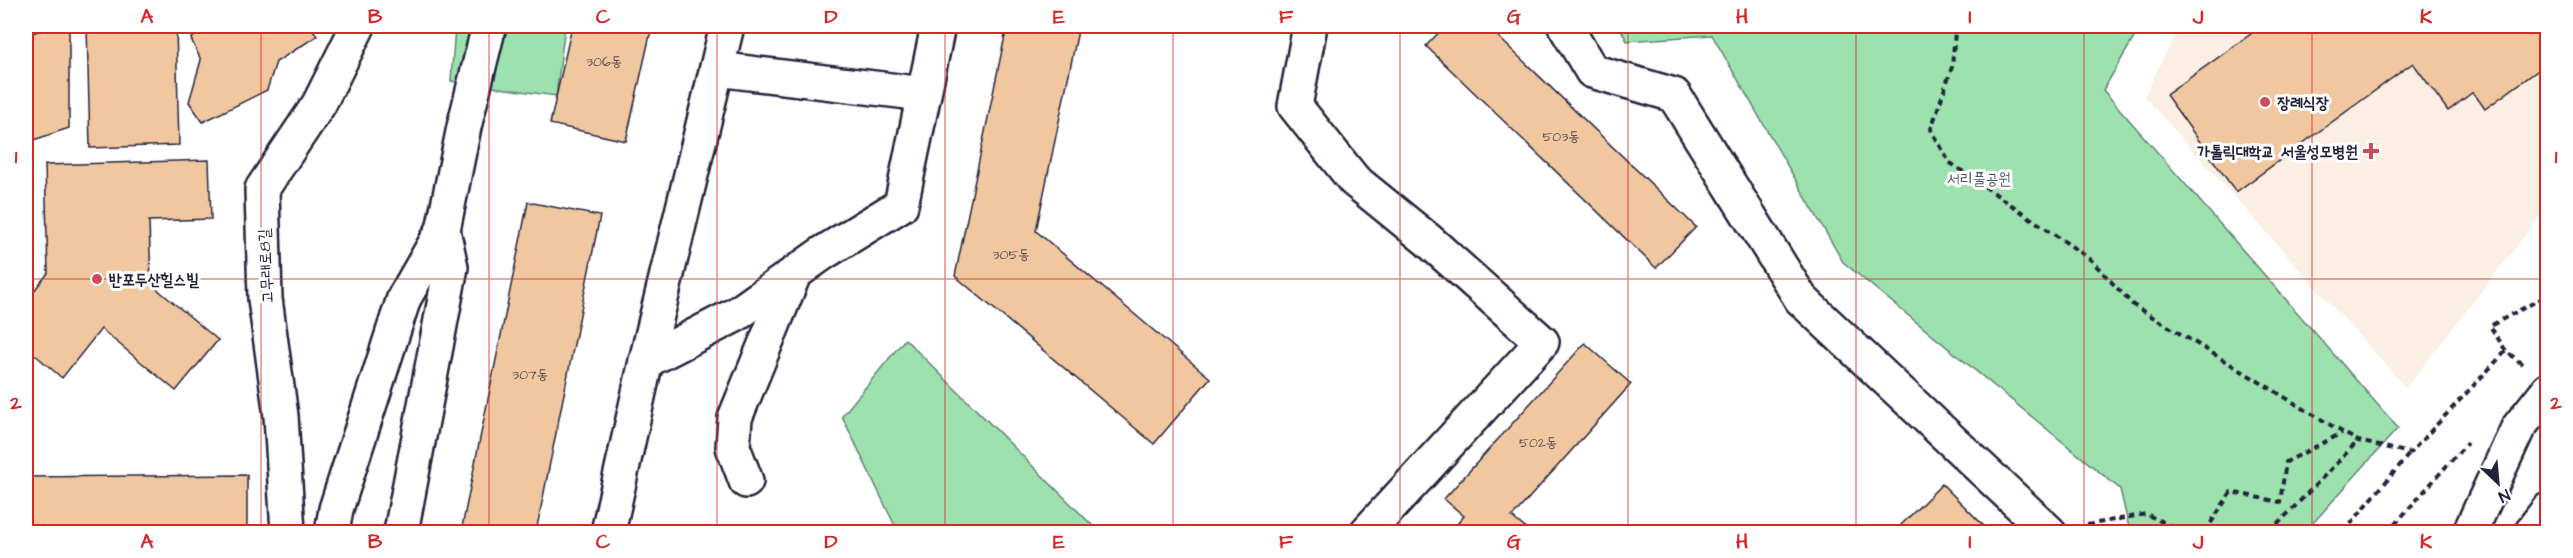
<svg xmlns="http://www.w3.org/2000/svg" width="2573" height="558" viewBox="0 0 2573 558" font-family="'Architects Daughter','Poor Story',sans-serif">
<style>
.built{fill:#fbeee2}
.green{fill:#9de2ae;stroke:#608274;stroke-width:1.5}
.building{fill:#f1c7a0;stroke:#22223b;stroke-width:1.5}
.lines{fill:none;stroke-linecap:round;stroke-linejoin:round}
.minor-casing{stroke:#22223b;stroke-width:38}
.major-casing{stroke:#22223b;stroke-width:38}
.path{stroke:#22223b;stroke-width:4;stroke-dasharray:6 4.5;stroke-linecap:butt}
.minor{stroke:#fff;stroke-width:33}
.major{stroke:#fff;stroke-width:33}
.grid{fill:none;stroke:#d62828;stroke-width:1.5;stroke-opacity:0.55}
.poi-dot{fill:#d1495b;stroke:#fff;stroke-width:2}
.labels{text-anchor:middle;stroke-width:6;stroke-linejoin:round;paint-order:stroke}
.number-label{font-size:14px;fill:#564b54}
.poi-label{font-size:16px;font-weight:bold;fill:#22223b;stroke:#fff;text-anchor:start}
.park-label{font-size:16px;fill:#475c5e;stroke:#fff}
.street-label{font-size:16px;fill:#22223b;stroke:#fff}
.neatline{fill:none;stroke:#d62828;stroke-width:2}
.grid-label{font-size:20px;text-anchor:middle;font-weight:bold;fill:#d62828}
</style>
<rect width="100%" height="100%" fill="#fff"/>
<filter id="ink" filterUnits="userSpaceOnUse"><feTurbulence type="fractalNoise" baseFrequency=".0167" numOctaves="2"/><feDisplacementMap in="SourceGraphic" scale="12" xChannelSelector="R" yChannelSelector="G"/><feConvolveMatrix kernelMatrix="1 2 1 2 8 2 1 2 1" color-interpolation-filters="sRGB"/></filter>
<g filter="url(#ink)">
<path class="built" d="M2180,26H2547V207L2406,388L2144,96Z"/>
<g class="green">
<path d="M455,26H565L556,96L451,81Z"/>
<path d="M1619,26H2141L2103,90L2398,428L2305,532H2130L2120,489L1843,262L1712,35L1627,41Z"/>
<path d="M905,339L1099,532H898L842,416Z"/>
</g>
<g class="building">
<path d="M49,26L69,31V128L28,142H26V36Z"/>
<path d="M87,26H176L179,145L90,148Z"/>
<path d="M207,26H311L317,36L276,62L267,90L203,122L189,102L201,60L191,39Z"/>
<path d="M572,26H652L626,141L550,124Z"/>
<path d="M1007,26H1079L1036,231L1210,378L1154,444L955,276Z"/>
<path d="M1445,26H1487L1696,227L1656,268L1426,46Z"/>
<path d="M2262,26H2548V63L2485,109L2473,92L2448,111L2413,63L2236,192L2166,95Z"/>
<path d="M209,160L211,219L149,221L151,284L218,340L176,391L101,329L62,378L26,347V301L48,273L45,165Z"/>
<path d="M528,202L600,216L536,532H461Z"/>
<path d="M1585,343L1631,384L1512,517L1530,532H1450L1464,516L1444,499Z"/>
<path d="M247,475V532H26V477Z"/>
<path d="M1942,484L1988,530L1985,532H1894Z"/>
</g>
<g class="lines">
<g class="minor-casing">
<g id="minor">
<path d="M1310,26L1295,106L1354,180L1428,240L1542,342L1367,532"/>
<path d="M1565,26L1592,71L1674,95L1801,299L2049,532"/>
<path d="M717,69L924,94"/>
<path d="M646,361L737,314L823,253L901,205L938,26"/>
<path d="M746,481L733,447L735,418L794,274"/>
<path d="M288,532L281,416L265,299L262,189L319,104L358,26"/>
<path d="M332,532L336,509L404,298L443,230L464,127L489,26"/>
<path d="M401,532L451,267L443,230"/>
<path d="M608,532L646,361L727,26"/>
</g>
</g>
<g class="major-casing">
<g id="major">
<path d="M2470,532L2518,428L2548,390"/>
<path d="M2531,532L2548,510"/>
</g>
</g>
<g class="path">
<path d="M1950,26L1955,32L1952,67L1931,129L1949,162L2090,259L2133,305L2342,432L2358,441L2410,453L2506,351"/>
<path d="M2522,364L2506,351L2490,326L2548,295"/>
<path d="M2087,525L2146,514L2183,532"/>
<path d="M2205,532L2231,492L2280,502L2286,462L2342,433"/>
<path d="M2270,532L2358,441"/>
<path d="M2344,532L2410,453"/>
<path d="M2388,532L2467,443"/>
</g>
<use href="#minor" class="minor"/>
<use href="#major" class="major"/>
</g>
</g>
<path class="grid" d="M261,26V532M489,26V532M717,26V532M945,26V532M1173,26V532M1400,26V532M1628,26V532M1856,26V532M2084,26V532M2312,26V532M26,279H2548"/>
<g class="poi-dot">
<circle cx="2265" cy="102" r="6"/>
<path d="M2368 142h6v6h6v6h-6v6h-6v-6h-6v-6h6z"/>
<circle cx="97" cy="279" r="6"/>
</g>
<g class="labels">
<g class="number-label">
<text x="604" y="66">306동</text>
<text x="1561" y="141">503동</text>
<text x="1011" y="259">305동</text>
<text x="530" y="379">307동</text>
<text x="1538" y="447">502동</text>
</g>
<g class="poi-label">
<text x="2277" y="108">장례식장</text>
<text x="2358" y="157" text-anchor="end">가톨릭대학교 서울성모병원</text>
<text x="109" y="285">반포두산힐스빌</text>
</g>
<g class="park-label">
<text x="1979" y="184">서리풀공원</text>
</g>
<g class="street-label">
<text transform="translate(265 266) rotate(-93)" y="6">고무래로8길</text>
</g>
</g>
<rect width="2573" height="558" fill="none" stroke="#fff" stroke-width="66"/>
<g transform="translate(2498 483) rotate(154)" stroke="#ffffff" stroke-width="4.5" paint-order="stroke">
<path d="M0-4.5L10 22L0 15L-10 22Z" fill="#22223b"/>
<text y="-9" font-size="16" font-weight="bold" text-anchor="middle" fill="#22223b">N</text>
</g>
<rect x="33" y="33" width="2507" height="492" class="neatline"/>
<g class="grid-label">
<text x="147" y="23">A</text>
<text x="375" y="23">B</text>
<text x="603" y="23">C</text>
<text x="831" y="23">D</text>
<text x="1059" y="23">E</text>
<text x="1286" y="23">F</text>
<text x="1514" y="23">G</text>
<text x="1742" y="23">H</text>
<text x="1970" y="23">I</text>
<text x="2198" y="23">J</text>
<text x="2426" y="23">K</text>
<text x="16" y="163">1</text>
<text x="2556" y="163">1</text>
<text x="16" y="409">2</text>
<text x="2556" y="409">2</text>
<text x="147" y="548">A</text>
<text x="375" y="548">B</text>
<text x="603" y="548">C</text>
<text x="831" y="548">D</text>
<text x="1059" y="548">E</text>
<text x="1286" y="548">F</text>
<text x="1514" y="548">G</text>
<text x="1742" y="548">H</text>
<text x="1970" y="548">I</text>
<text x="2198" y="548">J</text>
<text x="2426" y="548">K</text>
</g>
</svg>
